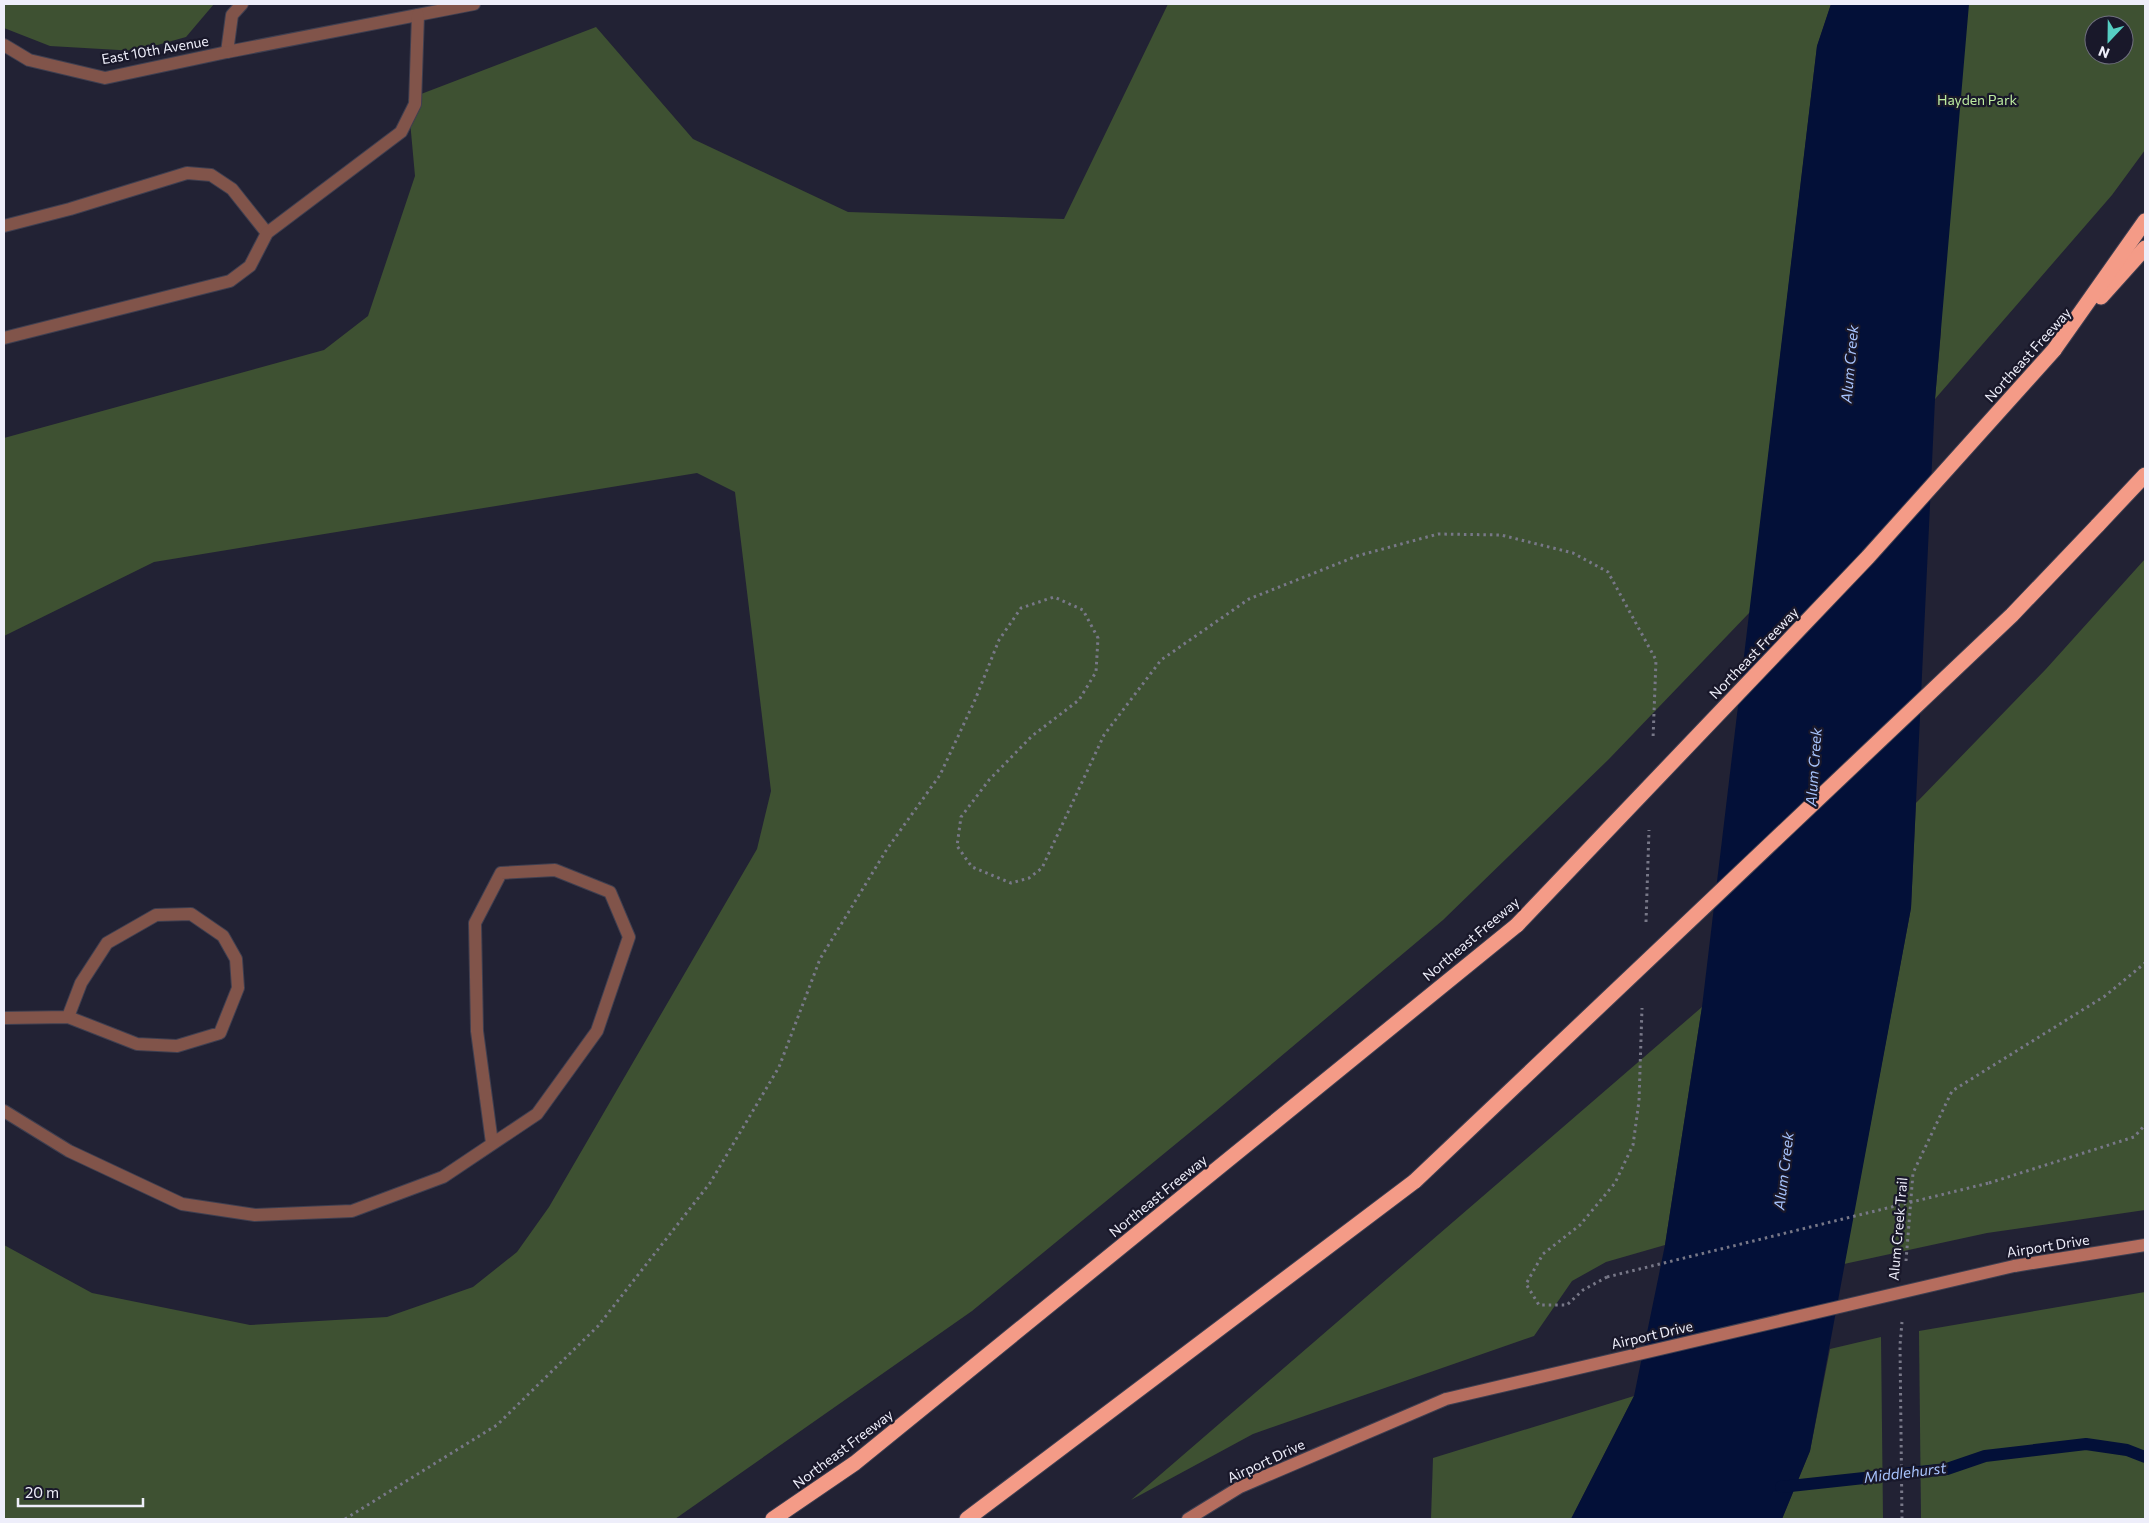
<svg xmlns="http://www.w3.org/2000/svg" width="2149" height="1523" viewBox="0 0 2149 1523" font-family="Commissioner,sans-serif">
<style>
.green{fill:#3e5132;fill-rule:evenodd}
.water{fill:#031038}
.lines{fill:none;stroke-linecap:round;stroke-linejoin:round}
.stream{stroke:#031038;stroke-width:12}
.service-casing{stroke:#3f3f50;stroke-width:14}
.minor-casing{stroke:#3f3f50;stroke-width:14}
.secondary-casing{stroke:#3f3f50;stroke-width:14}
.motorway-casing{stroke:#3f3f50;stroke-width:17}
.path{stroke:#787888;stroke-width:3;stroke-dasharray:2.5 4;stroke-linecap:butt}
.service{stroke:#81544a;stroke-width:12}
.minor{stroke:#81544a;stroke-width:12}
.secondary{stroke:#b56d5e;stroke-width:12}
.motorway{stroke:#f49b87;stroke-width:15}
.secondary-bridge-casing{stroke:#3f3f50;stroke-width:14;stroke-linecap:butt}
.motorway-bridge-casing{stroke:#3f3f50;stroke-width:17;stroke-linecap:butt}
.path-bridge{stroke:#787888;stroke-width:3;stroke-dasharray:2.5 4;stroke-linecap:butt}
.secondary-bridge{stroke:#b56d5e;stroke-width:12}
.motorway-bridge{stroke:#f49b87;stroke-width:15}
.labels{text-anchor:middle;stroke-width:4.5;stroke-linejoin:round;paint-order:stroke}
.street-label{font-size:14px;fill:#eeeefa;stroke:#19182a}
.park-label{font-size:14px;fill:#bdeba0;stroke:#19182a}
.water-label{font-size:15px;font-style:italic;fill:#a7c3fd;stroke:#19182a}
</style>
<rect width="100%" height="100%" fill="#222234"/>
<g class="green">
<path d="M4,4H214L186,37L136,51L50,46L4,28Z"/>
<path d="M1168,4H1831L1817,46L1750,612L1609,759L1443,920L1216,1111L972,1311L675,1519H4V1245L92,1293L250,1325L387,1317L473,1287L517,1252L549,1207L757,849L771,791L735,492L697,473L154,562L4,636V438L324,350L368,316L415,176L408,99L596,27L693,139L848,212L1064,219Z"/>
<path d="M1896,4H2145V150L2112,195L1935,399L1941,331ZM2094,25H2124V55H2094Z"/>
<path d="M2145,559V1210L1987,1233L1844,1264L1911,908L1916,803L2046,669Z"/>
<path d="M1702,1007L1665,1245L1606,1262L1572,1281L1534,1336L1253,1434L1131,1500Z"/>
<path d="M2145,1292V1519H1921L1919,1331Z"/>
<path d="M1881,1337L1883,1519H1782L1810,1451L1830,1349Z"/>
<path d="M1634,1396L1571,1519H1431L1433,1458Z"/>
</g>
<path class="water" d="M1831,4H1969L1935,399L1911,908L1810,1451L1782,1519H1571L1634,1396L1665,1245L1702,1007L1817,46Z"/>
<g class="lines">
<path class="stream" d="M1781,1487L1947,1469L1985,1456L2086,1444L2127,1450L2145,1457"/>
<g class="service-casing">
<g id="service">
<path d="M242,4L232,15L227,52L474,4"/>
<path d="M4,226L70,209L187,173L211,175L232,189L267,233"/>
<path d="M4,338L230,281L250,266L267,233L401,132L415,104L418,15"/>
<path d="M4,1018L68,1017L137,1044L177,1046L220,1033L238,988L236,959L223,936L191,914L156,915L107,943L81,983L68,1017"/>
<path d="M4,1111L69,1151L182,1204L255,1215L352,1211L443,1177L537,1114L597,1031L629,937L610,892L555,870L501,873L475,923L477,1031L492,1143"/>
</g>
</g>
<g class="minor-casing">
<path id="minor" d="M4,45L29,60L105,78L227,52"/>
</g>
<g class="secondary-casing">
<g id="secondary">
<path d="M2014,1266L2145,1245"/>
<path d="M1188,1519L1240,1487L1446,1399"/>
</g>
</g>
<g class="motorway-casing">
<g id="motorway">
<path d="M2101,297L2145,248"/>
<path d="M2054,350L2145,221"/>
<path d="M2097,526L2145,475"/>
<path d="M773,1519L855,1463L1517,925"/>
<path d="M967,1519L1415,1181"/>
</g>
</g>
<g class="path">
<path d="M1646,922L1649,830"/>
<path d="M1989,1183L2134,1137L2145,1125"/>
<path d="M1906,1261L1913,1173L1952,1091L2105,996L2145,963"/>
<path d="M1607,1277L1583,1290L1567,1305H1539L1526,1284L1543,1254L1580,1225L1615,1183L1633,1145L1639,1101L1642,1008"/>
<path d="M345,1519L497,1425L598,1326L710,1183L779,1067L820,959L887,849L940,775L975,700L999,640L1021,608L1054,597L1083,610L1098,638L1096,672L1079,700L1032,736L989,780L961,817L957,846L972,867L1011,883L1029,878L1042,868L1104,735L1161,660L1249,599L1357,556L1438,534L1501,535L1573,553L1608,572L1656,660L1653,739"/>
<path d="M1902,1519L1900,1345L1902,1322"/>
</g>
<use href="#service" class="service"/>
<use href="#minor" class="minor"/>
<use href="#secondary" class="secondary"/>
<use href="#motorway" class="motorway"/>
<g class="secondary-bridge-casing">
<path id="secondary-bridge" d="M1446,1399L2014,1266"/>
</g>
<g class="motorway-bridge-casing">
<g id="motorway-bridge">
<path d="M1517,925L1868,557L2054,350"/>
<path d="M1415,1181L2012,615L2097,526"/>
</g>
</g>
<path class="path-bridge" d="M1607,1277L1989,1183"/>
<use href="#secondary-bridge" class="secondary-bridge"/>
<use href="#motorway-bridge" class="motorway-bridge"/>
</g>
<g class="labels">
<g class="street-label">
<text transform="translate(155 50) rotate(-10)" y="5">East 10th Avenue</text>
<text transform="translate(2028 355) rotate(-48)" y="5">Northeast Freeway</text>
<text transform="translate(1754 653) rotate(-46)" y="5">Northeast Freeway</text>
<text transform="translate(1471 939) rotate(-40)" y="5">Northeast Freeway</text>
<text transform="translate(1158 1196) rotate(-39)" y="5">Northeast Freeway</text>
<text transform="translate(1898 1229) rotate(-85)" y="5">Alum Creek Trail</text>
<text transform="translate(2048 1246) rotate(-9)" y="5">Airport Drive</text>
<text transform="translate(1652 1335) rotate(-13)" y="5">Airport Drive</text>
<text transform="translate(843 1449) rotate(-37)" y="5">Northeast Freeway</text>
<text transform="translate(1266 1461) rotate(-25)" y="5">Airport Drive</text>
</g>
<g class="park-label">
<text x="1977" y="105">Hayden Park</text>
</g>
<g class="water-label">
<text transform="translate(1850 364) rotate(-85)" y="5">Alum Creek</text>
<text transform="translate(1814 767) rotate(-86)" y="5">Alum Creek</text>
<text transform="translate(1784 1171) rotate(-83)" y="5">Alum Creek</text>
<text transform="translate(1905 1473) rotate(-7)" y="5">Middlehurst</text>
</g>
</g>
<rect width="2149" height="1523" fill="none" stroke="#eeeefa" stroke-width="10"/>
<g transform="translate(2109 40) rotate(202)"><circle r="24" fill="#19182a" stroke="#6e6e7d"/>
<path d="M0-4L9 19L0 12L-9 19Z" fill="#56cec3"/>
<text y="-8" font-size="14" font-weight="bold" text-anchor="middle" fill="#eeeefa">N</text>
</g>
<path d="M18 1498v8h125v-8" fill="none" stroke="#eeeefa" stroke-width="2.5"/>
<text x="25" y="1498" font-size="15" fill="#eeeefa" stroke="#19182a" stroke-width="4" paint-order="stroke">20 m</text>
</svg>
